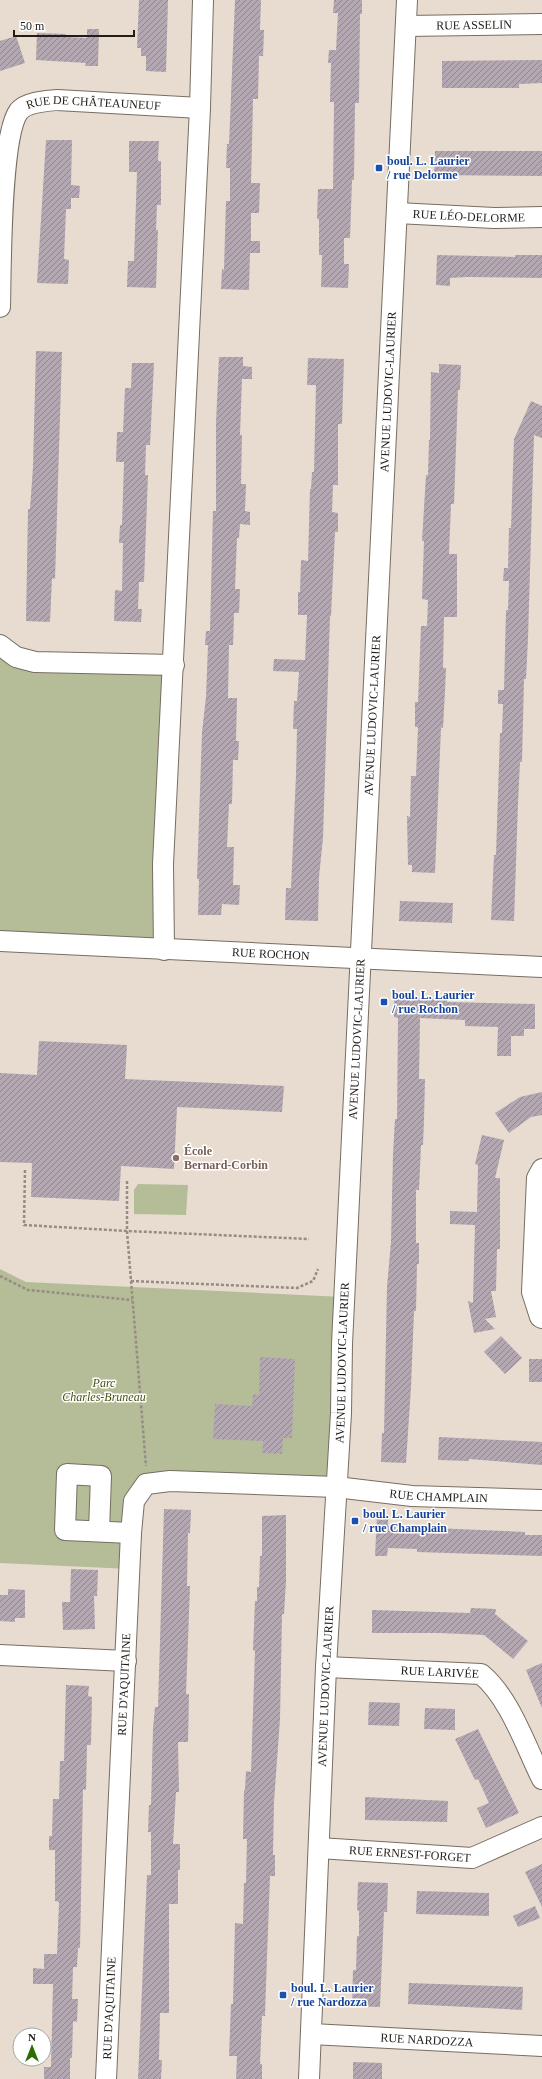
<svg xmlns="http://www.w3.org/2000/svg" width="542" height="2079" viewBox="0 0 542 2079" font-family="'Times New Roman',serif">
<style>
.green{fill:#b5bd98}
.building{fill:url(#building-hatch)}
.lines{fill:none;stroke-linecap:round;stroke-linejoin:round}
.minor-casing{stroke:#776e62;stroke-width:22}
.path{stroke:#958d83;stroke-width:2.5;stroke-dasharray:3 2;stroke-linecap:butt}
.minor{stroke:#fff;stroke-width:20}
.transit-dot{fill:#1a4fb4;stroke:#fff;stroke-width:1.5}
.education-dot{fill:#8d6e63;stroke:#fff;stroke-width:1.5}
.labels{text-anchor:middle;stroke-width:3;stroke-linejoin:round;paint-order:stroke}
.street-label{font-size:12px;fill:#201c17;stroke:#fff}
.transit-label{font-size:12px;font-weight:bold;fill:#164399;stroke:#fff;text-anchor:start}
.education-label{font-size:12px;font-weight:bold;fill:#785e54;stroke:#fff;text-anchor:start}
.park-label{font-size:12px;font-style:italic;fill:#48510e;stroke:#fff}
</style>
<defs>
<pattern id="building-hatch" width="6" height="6" patternUnits="userSpaceOnUse"><rect width="6" height="6" fill="#b3a7b2"/><path d="M-1 1l2-2M0 6l6-6M5 7l2-2" fill="none" stroke="#918790"/></pattern>
</defs>
<rect width="100%" height="100%" fill="#e7dccf"/>
<g class="green">
<path d="M0,645L14,655L170,665L161,950L0,942Z"/>
<path d="M138,1184L188,1185L186,1215L134,1214V1190Z"/>
<path d="M0,1269L26,1282L344,1297L336,1487L146,1484L130,1569L0,1563Z"/>
</g>
<g class="building">
<path d="M139,0H168L166,72L146,71V56H141V48H137Z"/>
<path d="M235,0H261L260,30H264L263,56H259L258,99H253L252,144L251,183H260L259,213H251V241H260V253H250L249,290L221,289L222,269L224,270L226,201H230V168H226L227,144H229Z"/>
<path d="M334,0H362V14H360L359,103H355L354,180H352L350,238H344V264H349L348,288L321,287L322,255H319V219H317L318,189H333L334,102H330L331,63H328L329,50H336L338,13H333Z"/>
<path d="M87,29H99L98,66H85L86,63L36,60L37,33L66,34V37L87,38Z"/>
<path d="M16,36L25,63L0,71V41Z"/>
<path d="M542,60V83L519,84V88H442V61Z"/>
<path d="M46,140H72L71,185L80,186L79,198H71V209H66L64,259L69,260L68,284L37,283Z"/>
<path d="M129,141H159L158,161H161V205H157L156,230H158L156,288L127,287L128,261H134L137,172H129Z"/>
<path d="M435,151H542V176L434,175Z"/>
<path d="M437,255L515,257V255H542V278L467,277L450,278V286L436,285Z"/>
<path d="M36,351L62,352L55,579L52,578L50,622L26,621L28,509H30L33,467Z"/>
<path d="M219,357H243V366L252,367V379H242L240,435H242L241,484H246L245,511L250,512V525L240,524L239,538H237L235,589H240L239,613H234L233,645H229L228,698H237L236,741H239L238,760H233L232,804H229L227,847H234L233,885H240L239,905L222,904L221,915H198L199,879H197L202,732L206,697L208,645H205L206,631H210L213,511H216V423Z"/>
<path d="M308,358L344,359L342,424H338V485H333L332,512L338,513V532H335L331,616H330L323,838L319,877L318,921L285,920L286,888H291L296,775L297,729H293L294,701H297L299,672L273,671L274,659L305,660L307,615H298V592H300L301,560L308,561L310,489H311L312,472H314L316,385H307Z"/>
<path d="M132,363H154L150,445H146L145,475H148L144,582H139L138,609H142L141,622L114,621L115,590L122,591L123,543H119L120,525H122L124,462H116L117,432H123L125,388H131Z"/>
<path d="M439,364L461,365L460,390H458L454,504H451L449,554H457V617H444L443,668H446L445,691L443,728L441,727L435,873L412,872V865H408L407,816L410,817L411,776H416L418,727H415V702H418L421,626H427L428,600L422,599L424,541H422L426,475H428L429,440H430L431,372L439,373Z"/>
<path d="M531,401L542,406V438L534,435L528,639L526,679H524L522,762H520L518,803L514,921L491,920L494,855H496L500,733H502L503,704H498V690H504L506,610H508L509,581H503L504,568H508L509,528H511L514,439Z"/>
<path d="M400,901L453,903L452,923L399,921Z"/>
<path d="M394,997L448,999L447,1002L535,1004V1029H524V1036H511V1056H497L498,1027L465,1026V1020L420,1018L419,1079H425L424,1120L423,1145H421L419,1190H416V1243H419V1264H417L416,1311H414L411,1387L406,1463L381,1462L382,1433H384L387,1287L391,1242L393,1154L395,1119H397L398,1018L394,1017Z"/>
<path d="M39,1041L127,1045L125,1079L284,1086L282,1112L177,1107L174,1169L121,1166L119,1201L31,1197L32,1163L0,1162V1073L37,1075Z"/>
<path d="M542,1092V1115L531,1117L509,1133L495,1113L520,1097Z"/>
<path d="M482,1135L504,1140L495,1178H500V1249H497L496,1291H491L496,1317L485,1319L495,1329L474,1333L468,1301L473,1303L475,1225L450,1224V1211L477,1212L478,1165L475,1164Z"/>
<path d="M501,1336L522,1358L505,1374L484,1352Z"/>
<path d="M260,1357L295,1359L292,1438H283L282,1454L262,1453L263,1441L213,1439L215,1404L252,1406L253,1394L259,1395Z"/>
<rect x="529" y="1359" width="13" height="23"/>
<path d="M439,1437L542,1442V1465L469,1459V1461L438,1460Z"/>
<path d="M164,1509L191,1510L190,1533H188L187,1586H190L186,1694H189L188,1742H178L179,1792H176L173,1844H180V1870H178V1904H169V2013H160L159,2060H162L161,2079H138L147,1875H151V1832H148L149,1805H151L153,1729L155,1707H158Z"/>
<path d="M286,1515V1582L284,1614H282L280,1719L274,1802L273,1855H275V1876H270L266,1985L265,2016H262L260,2064H262V2079H236L237,2056H229L231,2004H233L235,1923L243,1924L244,1883H246L247,1839H243L244,1790H245L246,1771L251,1772L255,1651L253,1650L255,1601H257V1587H259L260,1556H262V1516Z"/>
<path d="M377,1515L388,1516V1526L525,1532V1535H542V1556L417,1552V1549L388,1548L387,1556H375Z"/>
<path d="M71,1569L98,1570L97,1596H94L95,1629L63,1630L62,1602H70Z"/>
<path d="M8,1589L25,1590V1618H15V1622L0,1621V1595H8Z"/>
<path d="M471,1608L496,1609L495,1614L528,1641L513,1659L484,1635L439,1633H372V1610L470,1613Z"/>
<path d="M542,1663V1708L526,1670Z"/>
<path d="M66,1685L89,1686L88,1696L92,1697L91,1745H87L86,1790L83,1789L80,1948H78L77,1967H73L72,1999H78L77,2022L73,2021L72,2058H70V2079H44V2067H51L53,1984H33V1968L44,1969V1954H57L59,1902L55,1901V1850H49V1836H52L53,1799H59L60,1761H64Z"/>
<path d="M369,1702L400,1703L399,1726L368,1725Z"/>
<path d="M425,1708L455,1709V1730L424,1729Z"/>
<path d="M478,1729L519,1813L486,1828L477,1808L489,1803L478,1779L475,1780L455,1739Z"/>
<path d="M365,1797L448,1801L447,1822L365,1820Z"/>
<path d="M542,1864V1907L525,1872Z"/>
<path d="M358,1882L388,1883L387,1912H384L380,2007L352,2006L353,1970H356L357,1936H359V1911L357,1910Z"/>
<path d="M417,1891L489,1893V1916L416,1914Z"/>
<path d="M535,1906L540,1918L518,1927L513,1916Z"/>
<path d="M409,1983L523,1987L522,2010L408,2004Z"/>
<path d="M353,2062L382,2063V2079H353Z"/>
</g>
<g class="lines">
<g class="minor-casing">
<g id="minor">
<path id="s1" d="M406,26L542,24"/>
<path id="s2" d="M397,213L494,218L542,217"/>
<path id="s3" d="M0,307C1,270 0,136 19,111C27,102 45,101 57,100L200,108"/>
<path d="M0,645L16,657L35,662L174,665"/>
<path id="s4" d="M0,941L542,967"/>
<path d="M164,950L163,864L200,108L203,0"/>
<path d="M542,1169L537,1178L532,1292L540,1317L542,1318"/>
<path d="M99,1531L101,1476L67,1474L65,1530L131,1533"/>
<path d="M0,1655L126,1661"/>
<path id="s5" d="M326,1667L481,1674C510,1698 525,1745 542,1779"/>
<path id="s6" d="M319,1848L472,1858L542,1827"/>
<path id="s7" d="M311,2034L542,2046"/>
<path id="s8" d="M106,2079L131,1533L134,1501L146,1484L170,1481L336,1487L412,1496L542,1500"/>
<path id="s9" d="M309,2079L326,1667L341,1413L342,1344L407,0"/>
</g>
</g>
<g class="path">
<path d="M25,1170L24,1225L127,1231L309,1239"/>
<path d="M127,1181V1231L146,1466"/>
<path d="M0,1276L28,1290L132,1300"/>
<path d="M131,1281L297,1288L313,1281L318,1269"/>
</g>
<use href="#minor" class="minor"/>
</g>
<g class="transit-dot">
<rect x="375" y="164" width="8" height="8" rx="2"/>
<rect x="380" y="998" width="8" height="8" rx="2"/>
<rect x="351" y="1517" width="8" height="8" rx="2"/>
<rect x="279" y="1991" width="8" height="8" rx="2"/>
</g>
<circle class="education-dot" cx="176" cy="1158" r="4"/>
<g class="labels">
<g class="street-label">
<text dy="4" stroke="none"><textPath href="#s1" startOffset="68">RUE ASSELIN</textPath></text>
<text dy="4" stroke="none"><textPath href="#s3" startOffset="275">RUE DE CHÂTEAUNEUF</textPath></text>
<text dy="4" stroke="none"><textPath href="#s2" startOffset="72">RUE LÉO-DELORME</textPath></text>
<text dy="4" stroke="none"><textPath href="#s9" startOffset="1689">AVENUE LUDOVIC-LAURIER</textPath></text>
<text dy="4" stroke="none"><textPath href="#s9" startOffset="1365">AVENUE LUDOVIC-LAURIER</textPath></text>
<text dy="4" stroke="none"><textPath href="#s4" startOffset="271">RUE ROCHON</textPath></text>
<text dy="4" stroke="none"><textPath href="#s9" startOffset="1041">AVENUE LUDOVIC-LAURIER</textPath></text>
<text dy="4" stroke="none"><textPath href="#s9" startOffset="717">AVENUE LUDOVIC-LAURIER</textPath></text>
<text dy="4" stroke="none"><textPath href="#s8" startOffset="893">RUE CHAMPLAIN</textPath></text>
<text dy="4" stroke="none"><textPath href="#s5" startOffset="114">RUE LARIVÉE</textPath></text>
<text dy="4" stroke="none"><textPath href="#s8" startOffset="395">RUE D'AQUITAINE</textPath></text>
<text dy="4" stroke="none"><textPath href="#s9" startOffset="393">AVENUE LUDOVIC-LAURIER</textPath></text>
<text dy="4" stroke="none"><textPath href="#s6" startOffset="91">RUE ERNEST-FORGET</textPath></text>
<text dy="4" stroke="none"><textPath href="#s8" startOffset="71">RUE D'AQUITAINE</textPath></text>
<text dy="4" stroke="none"><textPath href="#s7" startOffset="116">RUE NARDOZZA</textPath></text>
</g>
<g class="transit-label">
<text x="387" y="165">boul. L. Laurier<tspan x="387" dy="14">/ rue Delorme</tspan></text>
<text x="392" y="999">boul. L. Laurier<tspan x="392" dy="14">/ rue Rochon</tspan></text>
<text x="363" y="1518">boul. L. Laurier<tspan x="363" dy="14">/ rue Champlain</tspan></text>
<text x="291" y="1992">boul. L. Laurier<tspan x="291" dy="14">/ rue Nardozza</tspan></text>
</g>
<g class="education-label">
<text x="184" y="1155">École<tspan x="184" dy="14">Bernard-Corbin</tspan></text>
</g>
<g class="park-label">
<text x="104" y="1387">Parc<tspan x="104" dy="14">Charles-Bruneau</tspan></text>
</g>
</g>
<g transform="translate(32 2047)"><circle r="19" fill="#ffffff" stroke="#a6a4a2"/>
<path d="M0-3L7 15L0 10L-7 15Z" fill="#2c6c00"/>
<text y="-6" font-size="11" font-weight="bold" text-anchor="middle" fill="#201c17">N</text>
</g>
<path d="M14 30v6h120v-6" fill="none" stroke="#201c17" stroke-width="2"/>
<text x="20" y="30" font-size="12" fill="#201c17" stroke="#ffffff" stroke-width="3" paint-order="stroke">50 m</text>
</svg>
